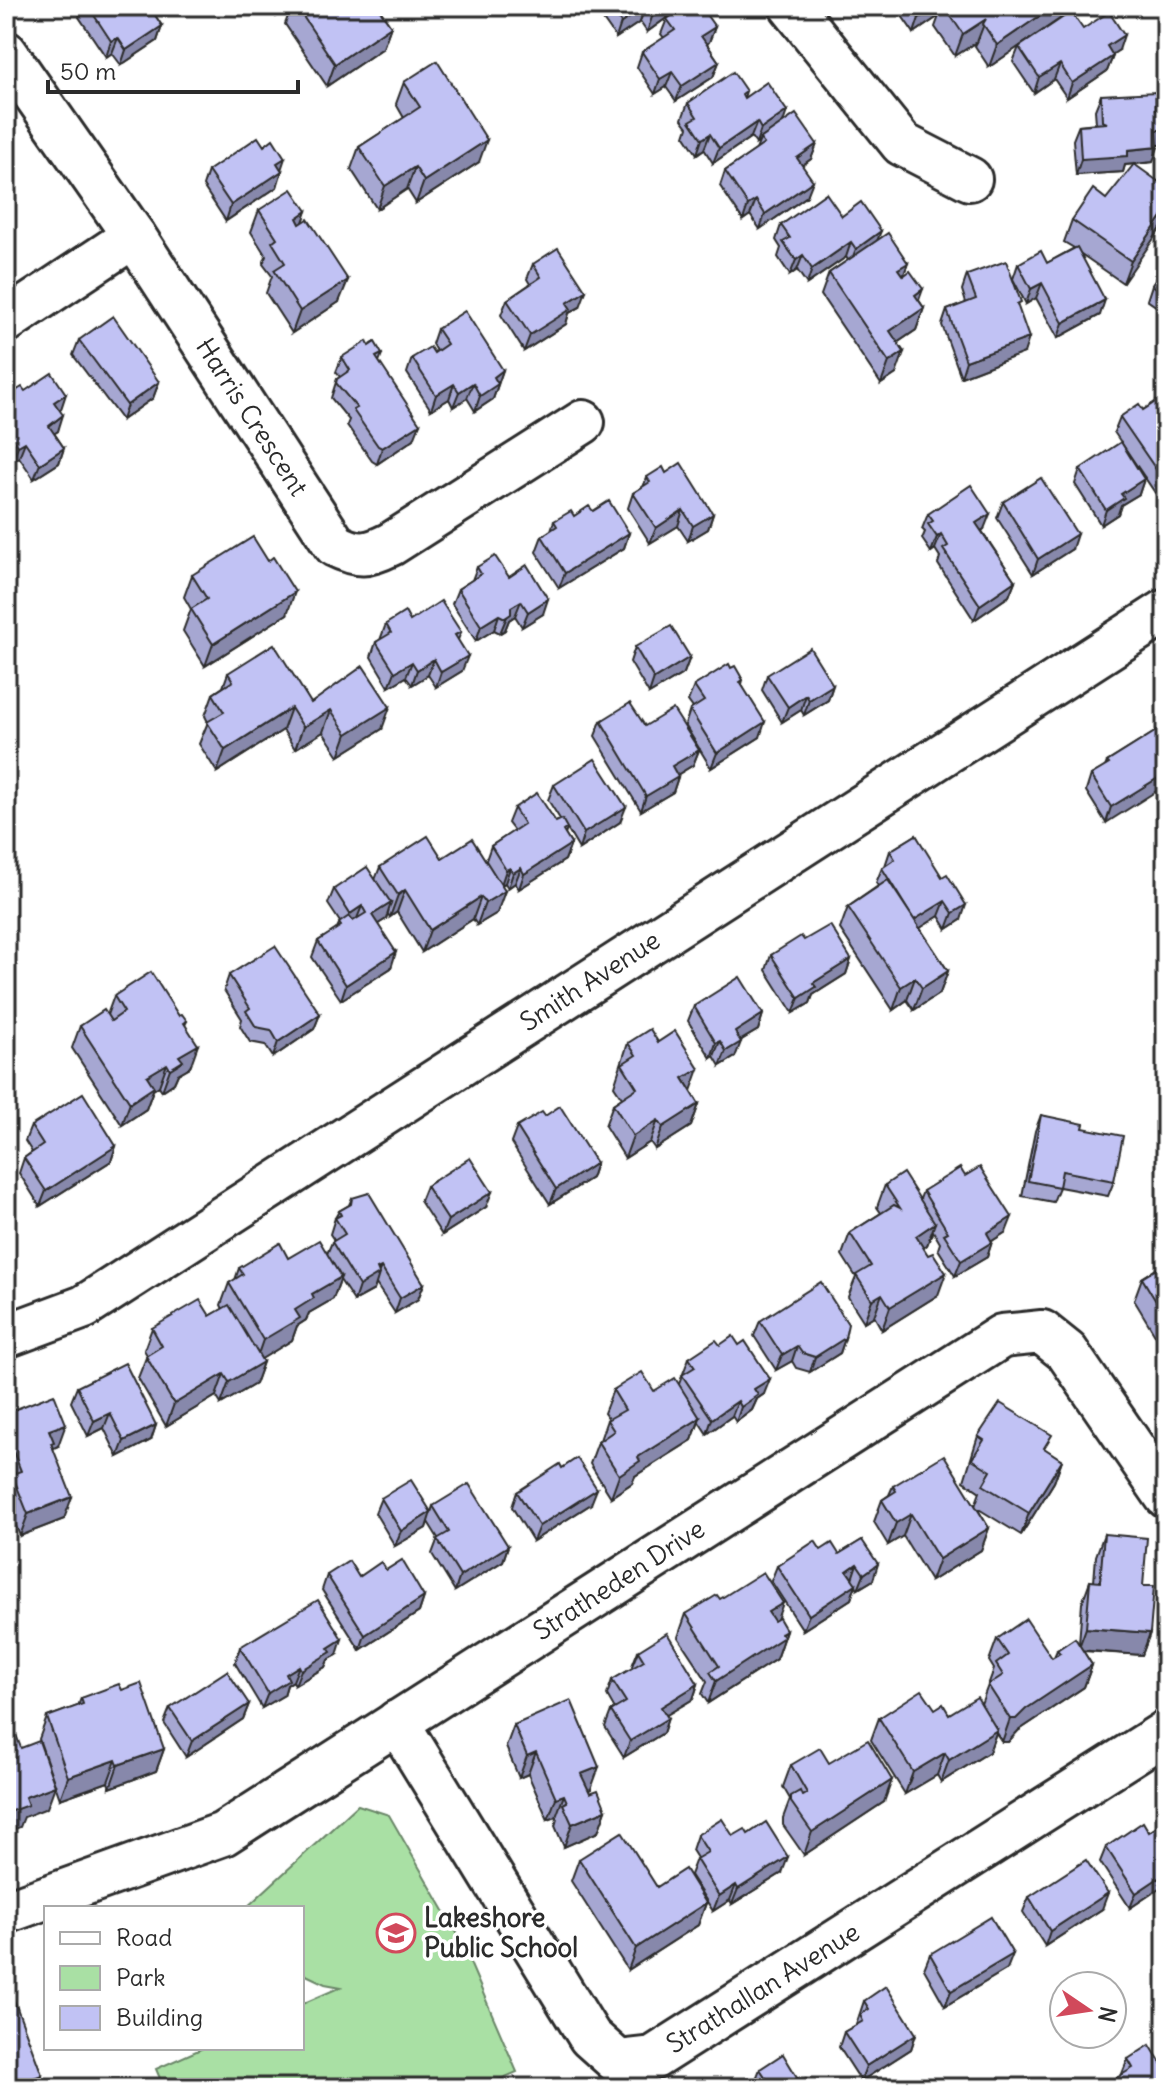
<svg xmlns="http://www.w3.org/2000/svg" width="1172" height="2094" viewBox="0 0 1172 2094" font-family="Delius,sans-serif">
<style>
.green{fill:#a9e0a4;stroke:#6a8668;stroke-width:2}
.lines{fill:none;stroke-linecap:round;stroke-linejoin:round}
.minor-casing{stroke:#2b2b2b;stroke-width:48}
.minor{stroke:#fff;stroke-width:42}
.wall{fill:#a6a7d2;stroke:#2b2b2b;stroke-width:2}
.shaded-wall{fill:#8788ab;stroke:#2b2b2b;stroke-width:2}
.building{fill:#c1c2f4;stroke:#2b2b2b;stroke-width:2}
.labels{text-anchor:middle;stroke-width:7;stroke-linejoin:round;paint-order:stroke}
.street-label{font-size:26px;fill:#2b2b2b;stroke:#fff}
.poi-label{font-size:26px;font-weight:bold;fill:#2b2b2b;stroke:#fff;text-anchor:start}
</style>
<rect width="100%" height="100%" fill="#fff"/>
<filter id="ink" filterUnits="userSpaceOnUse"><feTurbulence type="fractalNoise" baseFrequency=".0125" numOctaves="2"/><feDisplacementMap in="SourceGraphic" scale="16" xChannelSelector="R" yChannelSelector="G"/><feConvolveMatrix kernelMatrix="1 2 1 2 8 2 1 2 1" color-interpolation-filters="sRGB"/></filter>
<g filter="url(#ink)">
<path class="green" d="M358,1805L389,1815L458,1935L517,2072L480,2088H164L156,2069L203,2048H302V2004L341,1987L325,1984L302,1973V1908H246Z"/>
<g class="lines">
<g class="minor-casing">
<g id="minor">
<path d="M791,6L902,144L970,179"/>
<path d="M6,53L134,236L335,545C359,557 367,556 391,544L583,422"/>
<path d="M6,321L134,236"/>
<path d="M6,1336L84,1307L1166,611"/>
<path d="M397,1722L590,2037L618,2062L653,2058L1166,1732"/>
<path d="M6,1912L223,1834L1002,1336L1042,1332L1067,1352L1166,1496"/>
</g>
</g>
<use href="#minor" class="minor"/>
</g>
<g class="wall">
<path d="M83,6H149L162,26L157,41L121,65L112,53L106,57L79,17Z"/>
<path d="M270,6H291L277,16Z"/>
<path d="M292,6H377L391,26L383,48L327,86L285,24Z"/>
<path d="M599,6H683L647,32L640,22L616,38L597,11Z"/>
<path d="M895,6H1067L1064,16L989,67L975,46L977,42L955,56L935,27L939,16L914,33Z"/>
<path d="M667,19L715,27L709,42L707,44L719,62L713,77L676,101L666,87L655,94L637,67L642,52L664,38L661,34Z"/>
<path d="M1083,29L1119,50L1112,54L1113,56L1107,71L1067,98L1054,79L1034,93L1013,62L1019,47Z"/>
<path d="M404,82L479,162L416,203L407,189L377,209L351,169L359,147L404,118L396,104Z"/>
<path d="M746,91L744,98L817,144L811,159L802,166L807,196L760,229L750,215L743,220L720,186L725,171L756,150L759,142L756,144L751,137L713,163L704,149L697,154L685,136L688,127L682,119L688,103Z"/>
<path d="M1101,95L1156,109L1161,145H1158L1153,162L1125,165L1123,172L1076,175L1073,140L1079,125L1096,123L1095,110Z"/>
<path d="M281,170L277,187L226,221L203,186L208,171Z"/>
<path d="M1166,187L1123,283L1081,254L1100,315L1058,338L1036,298L1026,304L1013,279L1018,264L1047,263L1074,248L1064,242L1072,220L1106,199Z"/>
<path d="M259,210L307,211L303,222L339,302L292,333L266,293L272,276L263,264L266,256L251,232Z"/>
<path d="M842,216L878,240L908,263L903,276L924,308L916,330L897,343L896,374L881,384L821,295L829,273L848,260L846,257L807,284L797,270L790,275L778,257L781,248L776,240L781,225Z"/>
<path d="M533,264L580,307L569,313L566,324L524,351L501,315L507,300L530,284L527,279Z"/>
<path d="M1166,264V313L1147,300L1152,285Z"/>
<path d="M967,275L1024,353L961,377L942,325L947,310L966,303L962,290Z"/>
<path d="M437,329L503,370L493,399L475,411L467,398L453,407L449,399L431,410L407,373L412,358L436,351L432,344Z"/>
<path d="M79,340L159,382L153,398L122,420L73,355Z"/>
<path d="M369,346L382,354L379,362L414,439L377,464L372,461L347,425L349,420L331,398L337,379L340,377L336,372L342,357Z"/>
<path d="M25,391L61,409L60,410L58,431L54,433L64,448L59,463L34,479L19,457L12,461L10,459L8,466L6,467V397Z"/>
<path d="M1166,395V496L1160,500L1114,432L1120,417L1143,410Z"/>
<path d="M1080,469L1144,479L1139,494L1121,505L1118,514L1101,525L1075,484Z"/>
<path d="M666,473L713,514L708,529L688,541L678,526L650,543L628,508L633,493L643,487L647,477Z"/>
<path d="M1003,502L1072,549L1033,574L997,518Z"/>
<path d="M593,511L629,533L624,548L559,588L536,552L542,536L551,530L554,521Z"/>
<path d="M928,514L984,529L982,531L1015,581L1009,596L974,620L938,564L940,557L935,549L931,552L922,539L925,532L922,529Z"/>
<path d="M477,567L509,577L543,614L522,627L515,616L509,620L505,630L500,633L494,630L476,641L452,604L458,589L472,580Z"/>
<path d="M192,575L287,614L205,666L183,631L191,609L184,597Z"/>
<path d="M410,621L461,632L458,640L462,671L436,687L428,675L412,685L406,677L389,687L371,657L376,642L380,640L386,624Z"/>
<path d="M635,647L690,657L684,673L649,694L630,662Z"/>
<path d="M731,668L743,680L742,684L760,737L711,768L685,725L690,710L693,708L688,701L694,686Z"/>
<path d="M228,673L311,703L382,729L339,756L323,732L295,749L283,730L217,772L199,744L208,722L205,716L213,694L223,687Z"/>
<path d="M767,675L833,685L828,700L804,715L801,710L782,722L762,690Z"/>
<path d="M601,721L699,750L693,765L677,775L678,777L673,792L641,811L595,736Z"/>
<path d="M1166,725L1106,823L1086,791L1091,775L1105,767L1107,762Z"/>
<path d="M554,785L620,822L579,849L567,829L565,835L571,844L565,860L519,889L515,883L508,888L505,883L501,885L497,913L477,925L473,919L422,952L397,912L390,917L387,913L386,919L378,924L391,968L341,1000L312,957L318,941L336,930L340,922L328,904L334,889L375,880L380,867L442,858L486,860L491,846L514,831L508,823L514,808L556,822L560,819L548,800Z"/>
<path d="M916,835L961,920L947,929L939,916L920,928L948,971L940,993L914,1010L907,1000L893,1010L840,929L848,907L878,886L876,883L882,868L885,866L890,851Z"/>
<path d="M804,940L851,959L846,974L813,995L810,1003L793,1013L766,970L771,955Z"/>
<path d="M229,975L320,1014L314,1029L273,1057L265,1045L250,1042L240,1026L242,1019L224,990Z"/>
<path d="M114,996L179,1016L187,1021L185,1025L190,1067L178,1074L174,1083L162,1091L159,1086L153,1090L146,1109L122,1125L72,1048L80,1026L107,1015Z"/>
<path d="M694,1006L763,1014L758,1030L740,1041L735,1057L720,1066L714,1056L711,1058L688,1021Z"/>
<path d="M628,1043L699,1104L691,1126L655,1149L650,1142L625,1158L605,1126L613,1104L622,1098L614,1086Z"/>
<path d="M1041,1115L1083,1128L1114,1181L1108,1196L1059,1187L1053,1202L1022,1196L1035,1131Z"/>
<path d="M545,1116L596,1163L591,1178L550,1204L511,1143L517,1127Z"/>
<path d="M31,1126L116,1146L111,1161L40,1206L19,1173L24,1158L32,1152L25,1141Z"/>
<path d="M965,1176L1006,1232L992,1241L987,1257L955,1276L938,1249L940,1243L933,1231L927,1245L923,1248L938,1295L882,1330L874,1316L864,1322L848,1297L856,1277L842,1255L850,1233L881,1213L877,1207L885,1185L920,1199L923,1191Z"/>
<path d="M426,1186L486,1207L442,1235L420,1201Z"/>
<path d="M352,1198L424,1284L418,1299L395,1313L376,1284L374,1290L354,1301L340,1280L333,1299L309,1313L306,1320L297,1326L292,1340L261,1359L263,1362L255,1384L221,1404L216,1396L166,1426L138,1378L147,1355L144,1350L152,1328L210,1316L223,1309L221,1305L229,1283L235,1280L239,1268L288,1258L327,1254L332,1242L334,1240L330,1234L335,1218L339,1211L349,1205Z"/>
<path d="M1166,1263V1353L1134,1300L1142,1278Z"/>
<path d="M760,1321L845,1338L840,1353L810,1372L796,1368L792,1361L776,1370L754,1336Z"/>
<path d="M720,1345L764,1394L757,1399L752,1410L736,1422L732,1416L707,1434L699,1422L692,1440L635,1476L632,1483L611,1497L590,1464L598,1442L600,1440L607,1420H609L604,1413L613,1390L654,1391L679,1384L689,1358Z"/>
<path d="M77,1387L156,1425L151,1440L118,1457L104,1428L88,1436L71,1402Z"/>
<path d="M6,1413L58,1446L53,1448L64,1519L20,1536L6,1501V1491L9,1483L6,1476Z"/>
<path d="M978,1436L1046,1450L1062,1460L1054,1482L1021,1535L977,1508L989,1528L981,1550L931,1581L903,1536L888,1545L874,1522L882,1500L889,1495L893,1486L975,1506L980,1492L964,1481Z"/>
<path d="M562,1468L591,1504L533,1541L512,1507L517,1492Z"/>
<path d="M381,1498L431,1512L433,1506L508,1546L503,1561L455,1591L432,1554L438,1538L428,1522L426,1528L395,1546L375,1513Z"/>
<path d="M1104,1534L1143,1586L1150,1633L1142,1655L1083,1651L1092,1665L1084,1687L1018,1731L1008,1742H1002L996,1733L989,1752L941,1782L937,1775L905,1794L871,1740L879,1718L935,1709L949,1714L981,1704L994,1669L989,1661L997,1639L1052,1658L1054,1657L1057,1650L1079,1644L1082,1603L1090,1581L1094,1582L1096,1556Z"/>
<path d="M862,1540L873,1580L858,1589L856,1585L851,1599L803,1630L771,1581L777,1566L821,1550L839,1554Z"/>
<path d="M386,1570L424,1597L419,1612L360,1650L322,1590L327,1575L359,1577Z"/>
<path d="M720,1599L777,1619L786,1630L776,1659L708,1703L702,1694L707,1681L678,1637L686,1614Z"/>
<path d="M240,1647L337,1655L328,1660L325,1667L295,1685L293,1681L287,1685L284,1695L262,1708L235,1663Z"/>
<path d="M638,1651L698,1684L693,1699L666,1715L668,1718L663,1733L624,1757L605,1727L611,1711L615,1709L607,1695L612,1680L633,1668L632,1666Z"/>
<path d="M122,1690L164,1749L156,1771L110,1788L108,1782L60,1799L39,1739L47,1717L78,1706L81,1698Z"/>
<path d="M249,1704L243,1719L186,1757L164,1723L170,1708Z"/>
<path d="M514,1725L591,1789L588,1790L590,1793L606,1810L598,1832L564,1847L555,1826L557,1819L556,1817L548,1820L528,1774L519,1778L506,1747Z"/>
<path d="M829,1763L884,1802L804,1855L783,1825V1818L790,1799L783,1787L791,1765Z"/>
<path d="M1166,1821V1896L1160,1888L1130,1908L1100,1862L1106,1847L1149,1832Z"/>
<path d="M748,1834L782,1873L732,1904L730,1900L713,1911L690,1875L696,1859L697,1858L692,1850L697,1835L733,1836Z"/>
<path d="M579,1859L706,1903L698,1925L628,1970L571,1881Z"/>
<path d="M1029,1897L1102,1909L1045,1946L1023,1912Z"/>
<path d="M930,1954L1007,1969L945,2006L924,1969Z"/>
<path d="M6,1989L42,2075L37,2088H6Z"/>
<path d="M864,2001L916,2034L911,2049L861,2081L839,2047L844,2032L856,2025Z"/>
<path d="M1128,2059L1166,2071L1122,2074Z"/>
<path d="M760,2069L800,2082L812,2088H757L754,2084Z"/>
</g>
<g class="shaded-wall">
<path d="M280,6H291L277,16Z"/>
<path d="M668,6H683L647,32L652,17Z"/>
<path d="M937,6H943L939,16L914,33L919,18Z"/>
<path d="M1054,6H1067L1064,16L989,67L997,45Z"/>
<path d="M645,7L640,22L616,38L621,23Z"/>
<path d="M986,19L977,42L955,56L963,34Z"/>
<path d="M162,26L157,41L121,65L126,50Z"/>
<path d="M391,26L383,48L327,86L335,64Z"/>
<path d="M715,27L709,42L696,51L701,36Z"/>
<path d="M1124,35L1119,50L1101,62L1107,46Z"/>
<path d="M118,38L112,53L106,57L111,41Z"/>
<path d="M1113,56L1107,71L1067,98L1072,83Z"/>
<path d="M719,62L713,77L676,101L682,86Z"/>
<path d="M1060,64L1054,79L1034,93L1039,77Z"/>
<path d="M672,72L666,87L655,94L660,79Z"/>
<path d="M787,111L782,126L760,139L759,142L756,144L761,129Z"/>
<path d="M757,122L751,137L713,163L719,148Z"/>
<path d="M1157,130H1166L1161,145H1152Z"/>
<path d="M710,134L704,149L697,154L702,139Z"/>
<path d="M487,140L479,162L416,203L424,181Z"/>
<path d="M817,144L811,159L791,173L797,158Z"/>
<path d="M1158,147L1153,162L1125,165L1123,172L1076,175L1081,159L1128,150Z"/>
<path d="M285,158L280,173L277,163Z"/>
<path d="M415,167L407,189L377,209L385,186Z"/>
<path d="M282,171L277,187L226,221L231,205Z"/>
<path d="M813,181L807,196L760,229L765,214Z"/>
<path d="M15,200L7,222L6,223V206Z"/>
<path d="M756,200L750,215L743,220L748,205Z"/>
<path d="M307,211L299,233L297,218Z"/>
<path d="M1166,211V221L1123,283L1131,261Z"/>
<path d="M881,231L875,246L850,264L856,249Z"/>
<path d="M851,242L846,257L807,284L812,269Z"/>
<path d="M803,255L797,270L790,275L796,260Z"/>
<path d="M908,263L900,285L898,269Z"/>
<path d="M348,280L339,302L292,333L300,311Z"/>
<path d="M1042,283L1036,298L1026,304L1031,289Z"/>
<path d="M923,289L915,311V295Z"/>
<path d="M586,291L580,307L569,313L566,324L524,351L530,335L567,303Z"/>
<path d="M1105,300L1100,315L1058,338L1063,323Z"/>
<path d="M924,308L916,330L882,353L890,331Z"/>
<path d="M1029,338L1024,353L961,377L966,361Z"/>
<path d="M904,352L896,374L881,384L889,362Z"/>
<path d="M503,370L493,399L475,411L480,396L494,377Z"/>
<path d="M159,382L153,398L122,420L127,405Z"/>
<path d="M473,383L467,398L453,407L459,392Z"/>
<path d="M454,384L449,399L431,410L436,395Z"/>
<path d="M66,394L61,409L49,417L54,402Z"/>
<path d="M63,415L58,431L43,441L49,426Z"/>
<path d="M420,424L414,439L377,464L382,448Z"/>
<path d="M25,442L19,457L12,461L18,446Z"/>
<path d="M64,448L59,463L34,479L40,464Z"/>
<path d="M13,451L8,466L6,467V456Z"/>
<path d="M1144,479L1139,494L1121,505L1118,514L1101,525L1106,510L1121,494Z"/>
<path d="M1166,484V496L1160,500Z"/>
<path d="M683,510L678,526L650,543L656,528Z"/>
<path d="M713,514L708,529L688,541L693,526Z"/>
<path d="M990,514L984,529L971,538L976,523Z"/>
<path d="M629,533L624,548L559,588L565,573Z"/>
<path d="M941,534L935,549L931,552L937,537Z"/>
<path d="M1077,534L1072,549L1033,574L1038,559Z"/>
<path d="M1015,581L1009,596L974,620L980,605Z"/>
<path d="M295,592L287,614L205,666L213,644Z"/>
<path d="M548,599L543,614L522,627L528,612Z"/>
<path d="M521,601L515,616L509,620L505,630L500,633L511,607Z"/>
<path d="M499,615L494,630L476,641L481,626Z"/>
<path d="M468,656L462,671L436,687L441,672Z"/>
<path d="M690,657L684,673L649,694L654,679Z"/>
<path d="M434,659L428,675L412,685L417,670Z"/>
<path d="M412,662L406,677L389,687L395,672Z"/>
<path d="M833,685L828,700L804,715L809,700Z"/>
<path d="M806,695L801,710L782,722L788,707Z"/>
<path d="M390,707L382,729L339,756L347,734Z"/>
<path d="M291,708L283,730L217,772L225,750Z"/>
<path d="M331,710L323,732L295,749L303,727Z"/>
<path d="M765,722L760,737L711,768L717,753Z"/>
<path d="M699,750L693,765L667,781L672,766Z"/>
<path d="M1166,773V785L1106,823L1111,807Z"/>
<path d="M678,777L673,792L641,811L646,796Z"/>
<path d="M626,807L620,822L579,849L584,833Z"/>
<path d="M571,844L565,860L519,889L524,874Z"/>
<path d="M510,868L505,883L501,885L506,870Z"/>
<path d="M521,868L515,883L508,888L513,873Z"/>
<path d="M405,890L397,912L390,917L398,895Z"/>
<path d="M505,891L497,913L477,925L485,903Z"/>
<path d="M481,897L473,919L422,952L430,930Z"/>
<path d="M945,901L939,916L909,935L914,920Z"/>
<path d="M391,903L386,919L367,931L372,915Z"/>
<path d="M966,905L961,920L947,929L953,913Z"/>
<path d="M362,906L356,921L344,929L350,914Z"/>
<path d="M396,952L391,968L341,1000L346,985Z"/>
<path d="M851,959L846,974L813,995L810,1003L793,1013L799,998L813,983Z"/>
<path d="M948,971L940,993L914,1010L922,988Z"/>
<path d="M915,978L907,1000L893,1010L901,987Z"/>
<path d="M320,1014L314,1029L273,1057L278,1042Z"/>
<path d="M763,1014L758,1030L729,1047L735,1032Z"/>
<path d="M720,1041L714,1056L711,1058L716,1043Z"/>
<path d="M741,1042L735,1057L720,1066L726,1051Z"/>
<path d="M198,1045L190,1067L178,1074L174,1083L162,1091L170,1069L179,1056Z"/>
<path d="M167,1064L159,1086L153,1090L146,1109L122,1125L130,1103L147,1076Z"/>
<path d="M699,1069L691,1091L683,1078Z"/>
<path d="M699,1104L691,1126L655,1149L663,1127Z"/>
<path d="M658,1120L650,1142L625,1158L633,1136Z"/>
<path d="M116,1146L111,1161L40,1206L46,1191Z"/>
<path d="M596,1163L591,1178L550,1204L556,1189Z"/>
<path d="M492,1192L486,1207L442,1235L448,1220Z"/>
<path d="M1012,1217L1006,1232L981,1248L987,1233Z"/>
<path d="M935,1223L927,1245L908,1258L916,1236Z"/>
<path d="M992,1242L987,1257L955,1276L961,1261Z"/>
<path d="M381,1267L377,1276L379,1274L374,1290L354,1301L359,1286Z"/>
<path d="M946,1273L938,1295L882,1330L890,1307Z"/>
<path d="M341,1277L333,1299L309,1313L306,1320L297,1326L292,1340L255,1363L263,1340L312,1294Z"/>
<path d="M424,1284L418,1299L395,1313L400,1298Z"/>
<path d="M882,1294L874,1316L864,1322L872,1300Z"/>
<path d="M845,1338L840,1353L810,1372L815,1357Z"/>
<path d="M797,1346L792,1361L776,1370L782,1355Z"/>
<path d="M263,1362L255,1384L221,1404L229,1382Z"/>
<path d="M224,1374L216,1396L166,1426L174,1404Z"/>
<path d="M770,1379L764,1394L757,1399L752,1410L736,1422L741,1407L754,1389Z"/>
<path d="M738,1401L732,1416L707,1434L712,1419Z"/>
<path d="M110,1413L104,1428L88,1436L94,1421Z"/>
<path d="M700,1418L692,1440L635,1476L632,1483L611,1497L619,1475L638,1457Z"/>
<path d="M66,1424L58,1446L52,1449L49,1430Z"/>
<path d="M156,1425L151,1440L118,1457L124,1441Z"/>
<path d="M1062,1460L1054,1482L1021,1535L1029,1513Z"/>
<path d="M597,1489L591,1504L533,1541L539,1526Z"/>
<path d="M72,1497L64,1519L20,1536L28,1514Z"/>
<path d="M431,1512L426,1528L395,1546L401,1531Z"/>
<path d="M911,1514L903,1536L888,1545L896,1523Z"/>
<path d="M989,1528L981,1550L931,1581L939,1559Z"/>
<path d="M508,1546L503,1561L455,1591L460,1576Z"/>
<path d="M857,1564L852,1579L847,1571Z"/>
<path d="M878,1564L873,1580L858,1589L864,1574Z"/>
<path d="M856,1584L851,1599L803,1630L809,1615Z"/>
<path d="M424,1597L419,1612L360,1650L365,1635Z"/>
<path d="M783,1603L775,1625L768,1612Z"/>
<path d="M1086,1628L1150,1633L1142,1655L1078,1650Z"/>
<path d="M786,1630L776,1659L708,1703L716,1681Z"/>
<path d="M342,1639L337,1655L328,1660L325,1667L295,1685L301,1670L328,1648Z"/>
<path d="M1092,1665L1084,1687L1018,1731L1008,1742H1002L1010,1719Z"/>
<path d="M299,1666L293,1681L287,1685L284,1695L262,1708L268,1693L286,1674Z"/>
<path d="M698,1684L693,1699L655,1722L661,1707Z"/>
<path d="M249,1704L243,1719L186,1757L192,1741Z"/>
<path d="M668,1718L663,1733L624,1757L630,1741Z"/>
<path d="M997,1730L989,1752L941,1782L949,1760Z"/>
<path d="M164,1749L156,1771L110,1788L118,1765Z"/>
<path d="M536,1752L528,1774L519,1778L527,1756Z"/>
<path d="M945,1753L937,1775L905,1794L913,1772Z"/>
<path d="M116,1760L108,1782L60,1799L68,1777Z"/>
<path d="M599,1767L591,1789L573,1796L581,1774Z"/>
<path d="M892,1780L884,1802L804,1855L812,1832Z"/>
<path d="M55,1786L47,1808L24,1817L20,1827L6,1832V1813L25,1797Z"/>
<path d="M564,1795L556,1817L548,1820L556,1798Z"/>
<path d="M606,1810L598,1832L564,1847L572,1824Z"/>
<path d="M788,1857L782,1873L732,1904L738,1889Z"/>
<path d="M1166,1872L1160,1888L1130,1908L1136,1893Z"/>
<path d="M736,1885L730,1900L713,1911L719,1896Z"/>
<path d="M1108,1893L1102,1909L1045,1946L1050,1931Z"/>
<path d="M706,1903L698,1925L628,1970L636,1948Z"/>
<path d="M1013,1954L1007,1969L945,2006L951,1991Z"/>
<path d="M916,2034L911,2049L861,2081L866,2066Z"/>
<path d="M42,2075L37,2088H10L11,2086Z"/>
</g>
<g class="building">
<path d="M88,6H149L162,26L126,50L118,38L111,41Z"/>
<path d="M296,6H377L391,26L335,64Z"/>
<path d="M610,6H668L652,17L645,7L621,23Z"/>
<path d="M687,6H700L715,27L701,36L719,62L682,86L672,72L660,79L642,52L675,30L667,19Z"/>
<path d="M911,6H937L919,18Z"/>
<path d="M944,6H1054L997,45L983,24L986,19L963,34Z"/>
<path d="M1071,12L1083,29L1109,12L1124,35L1107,46L1113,56L1072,83L1060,64L1039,77L1019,47Z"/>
<path d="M437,61L487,140L424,181L415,167L385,186L359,147L420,107L404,82Z"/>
<path d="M733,72L746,91L742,94L744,98L767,82L787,111L761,129L757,122L719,148L710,134L702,139L690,121L697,117L688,103Z"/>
<path d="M1156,92V109L1164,108L1166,127V130H1157L1158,147L1128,150V156L1081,159L1079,125L1107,123L1102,121L1101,95Z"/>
<path d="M796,114L817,144L797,158L813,181L765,214L756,200L748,205L725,171L764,144L760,139Z"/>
<path d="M258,137L264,146L273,139L285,158L277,163L282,171L231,205L208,171Z"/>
<path d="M1134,164L1166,187V211L1131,261L1072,220L1093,189L1106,199Z"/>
<path d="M6,186L15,200L6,206Z"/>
<path d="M292,189L307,211L297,218L300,224L308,219L348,280L300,311L274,270L285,263L272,242L277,238L259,210Z"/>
<path d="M826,193L842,216L861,202L881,231L856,249L851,242L812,269L803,255L796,260L783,242L790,238L781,225Z"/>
<path d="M888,233L908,263L898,269L903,276L910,271L923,289L915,295L924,308L890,331L904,352L889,362L829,273Z"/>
<path d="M1077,247L1105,300L1063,323L1042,283L1031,289L1018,264L1041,251L1047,263Z"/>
<path d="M558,248L586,291L567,303L571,309L530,335L507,300L541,277L533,264Z"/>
<path d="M1006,261L1021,302L1017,304L1029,338L966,361L947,310L976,299L967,275Z"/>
<path d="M1166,264V294L1152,285Z"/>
<path d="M465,311L503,370L494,377L498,384L480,396L473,383L459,392L454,384L436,395L412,358L430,347L434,353L447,344L437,329Z"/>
<path d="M113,316L159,382L127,405L79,340Z"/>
<path d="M367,341L369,346L375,342L382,354L376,357L420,424L382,448L378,446L353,410L357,408L336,383L337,379L350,370L342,357Z"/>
<path d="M52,373L66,394L54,402L63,415L49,426L64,448L40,464L25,442L18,446L6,428V397L22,387L25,391Z"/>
<path d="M1166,395V484L1120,417L1139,404L1143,410Z"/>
<path d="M6,440L13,451L6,456Z"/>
<path d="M1121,442L1144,479L1121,494L1124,498L1106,510L1080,469Z"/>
<path d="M681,463L713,514L693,526L683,510L656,528L633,493L650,482L647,477L663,467L666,473Z"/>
<path d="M1041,478L1077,534L1038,559L1003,502Z"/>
<path d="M971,485L990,514L976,523L1015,581L980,605L943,549L948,546L941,534L937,537L928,524L933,521L928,514Z"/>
<path d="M609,501L629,533L565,573L542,536L557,526L554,521L571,511L574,516L589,506L593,511Z"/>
<path d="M253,537L268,561L273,557L295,592L213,644L191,609L207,599L192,575Z"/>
<path d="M495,556L509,577L527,565L548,599L528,612L521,601L511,607V614L505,618L499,615L481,626L458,589L481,574L477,567Z"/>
<path d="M441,601L461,632L455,635L468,656L441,672L434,659L417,670L412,662L395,672L376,642L391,633L386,624L405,612L410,621Z"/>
<path d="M671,626L690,657L654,679L635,647Z"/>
<path d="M274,644L311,703L363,666L390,707L347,734L331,710L303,727L291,708L225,750L207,722L224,712L213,694L233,681L228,673Z"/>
<path d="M810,648L833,685L809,700L806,695L788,707L767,675Z"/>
<path d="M729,664L731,668L735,666L743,680L740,682L765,722L717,753L690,710L704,701L694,686Z"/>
<path d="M630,703L645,726L673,709L699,750L672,766L678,777L646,796L601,721Z"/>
<path d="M1166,725V773L1111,807L1091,775L1109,764L1107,762Z"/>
<path d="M595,759L626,807L584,833L554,785Z"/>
<path d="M537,793L556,822L562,819L567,828L563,831L571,844L524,874L521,868L513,873L510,868L506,870L491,846L524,824L514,808Z"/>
<path d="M916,835L942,877L947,874L966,905L953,913L945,901L914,920L882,868L895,859L890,851Z"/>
<path d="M428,836L442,858L472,839L505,891L485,903L481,897L430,930L405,890L398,895L380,867Z"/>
<path d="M367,867L391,903L372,915L396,952L346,985L318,941L341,926L339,923L349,916L353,921L366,913L362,906L350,914L334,889Z"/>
<path d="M888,880L948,971L922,988L915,978L901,987L848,907Z"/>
<path d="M830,925L851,959L813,983L816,987L799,998L771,955L801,936L804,940Z"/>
<path d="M275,946L320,1014L278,1042L271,1030L256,1027L246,1011L250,1008L229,975Z"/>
<path d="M151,972L179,1016L182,1014L187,1021L184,1023L198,1045L179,1056L183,1061L170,1069L167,1064L147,1076L154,1087L130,1103L80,1026L104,1010L111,1021L124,1012L114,996Z"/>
<path d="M740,977L763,1014L735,1032L741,1042L726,1051L720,1041L716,1043L694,1006Z"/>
<path d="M650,1029L658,1042L675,1031L699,1069L683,1078L699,1104L663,1127L658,1120L633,1136L613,1104L637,1088L622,1064L636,1055L628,1043Z"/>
<path d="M83,1093L116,1146L46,1191L24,1158L43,1145L31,1126Z"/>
<path d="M560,1106L596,1163L556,1189L517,1127L542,1112L545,1116Z"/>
<path d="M1041,1115L1084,1124L1083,1128L1123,1136L1114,1181L1062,1171L1059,1187L1028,1181Z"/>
<path d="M470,1158L492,1192L448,1220L426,1186Z"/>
<path d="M980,1167L1012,1217L987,1233L992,1242L961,1261L944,1234L948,1232L923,1191L960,1168L965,1176Z"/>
<path d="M903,1173L935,1223L916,1236L928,1255L933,1253L946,1273L890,1307L882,1294L872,1300L856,1275L871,1266L850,1233L894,1205L900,1208L885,1185Z"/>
<path d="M369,1193L424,1284L400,1298L381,1267L377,1269L379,1274L359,1286L332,1242L345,1234L335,1218L341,1215L339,1211L351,1204L352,1198Z"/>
<path d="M319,1240L341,1277L312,1294L314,1298L295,1310L300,1318L263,1340L229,1283L243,1274L239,1268L280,1243L288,1258Z"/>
<path d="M1166,1263V1318L1142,1278Z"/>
<path d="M821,1282L848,1324L845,1338L815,1357L802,1353L797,1346L782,1355L760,1321Z"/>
<path d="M200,1300L210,1316L229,1305L263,1362L229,1382L224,1374L174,1404L146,1356L162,1346L152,1328Z"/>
<path d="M733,1336L739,1345L745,1341L770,1379L754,1389L758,1395L741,1407L738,1401L712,1419L682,1375L695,1367L689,1358L716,1340L720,1345Z"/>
<path d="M125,1363L156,1425L124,1441L110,1413L94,1421L77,1387Z"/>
<path d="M642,1372L654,1391L675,1378L700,1418L638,1457L640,1461L619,1475L598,1442L614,1431L607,1420L625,1410L613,1390Z"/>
<path d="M54,1394L66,1424L49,1430L54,1442L51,1443L72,1497L28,1514L12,1474L21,1471L6,1434V1413Z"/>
<path d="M1000,1403L1052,1435L1044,1448L1062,1460L1029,1513L983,1485L991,1471L972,1459L984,1440L978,1436Z"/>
<path d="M944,1455L989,1528L939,1559L911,1514L896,1523L882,1500L896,1491L893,1486Z"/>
<path d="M577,1458L597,1489L539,1526L517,1492L560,1464L562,1468Z"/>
<path d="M411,1480L431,1512L401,1531L381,1498Z"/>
<path d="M469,1484L508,1546L460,1576L437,1539L449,1532L433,1506Z"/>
<path d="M1104,1534L1147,1538L1143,1586H1154L1150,1633L1086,1628L1090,1581L1100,1582Z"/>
<path d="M862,1540L878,1564L864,1574L857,1564L847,1571L856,1584L809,1615L777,1566L815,1541L821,1550L832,1543L839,1554Z"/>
<path d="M402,1560L424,1597L365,1635L327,1575L349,1561L359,1577L381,1562L386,1570Z"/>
<path d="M763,1572L783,1603L768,1612L774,1621L779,1618L786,1630L781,1633L784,1637L716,1681L710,1672L719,1666L686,1614L717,1595L720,1599Z"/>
<path d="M318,1600L342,1639L328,1648L331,1652L301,1670L299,1666L286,1674L289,1680L268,1693L240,1647Z"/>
<path d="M1026,1619L1052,1658L1060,1653L1057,1650L1075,1638L1092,1665L1026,1709L1016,1719H1010L988,1685L1003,1675L996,1664L1008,1655L997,1639Z"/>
<path d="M667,1633L698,1684L661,1707L668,1718L630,1741L611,1711L626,1702L612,1680L644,1661L638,1651Z"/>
<path d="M227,1671L249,1704L192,1741L170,1708Z"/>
<path d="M141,1683L164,1749L118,1765L116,1760L68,1777L47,1717L83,1704L81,1698L119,1684L122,1690Z"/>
<path d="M922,1690L935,1709L943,1704L949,1714L977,1697L997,1730L949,1760L945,1753L913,1772L879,1718Z"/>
<path d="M571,1700L599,1767L581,1774L590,1793L598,1790L606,1810L572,1824L563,1804L567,1802L564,1795L556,1798L536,1752L527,1756L514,1725Z"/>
<path d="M12,1724L21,1748L39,1741L55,1786L25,1797L28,1805L6,1813V1726Z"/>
<path d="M868,1740L892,1780L812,1832L791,1802V1796L800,1791L802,1796L807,1793L791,1765L820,1748L829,1763Z"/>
<path d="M722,1819L733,1836L745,1829L748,1834L766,1822L788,1857L738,1889L736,1885L719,1896L696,1859L708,1852L697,1835Z"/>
<path d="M1166,1821V1873L1136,1893L1106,1847L1143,1822L1149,1832Z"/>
<path d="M622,1832L657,1887L685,1869L706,1903L636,1948L579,1859Z"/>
<path d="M1086,1860L1108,1893L1050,1931L1029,1897Z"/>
<path d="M991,1917L1013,1954L951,1991L930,1954Z"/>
<path d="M886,1986L916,2034L866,2066L844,2032L863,2021L860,2015L869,2009L864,2001Z"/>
<path d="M6,1989L11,1992L42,2075L11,2086L6,2074Z"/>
<path d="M1150,2045L1166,2071V2088H1100L1133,2068L1128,2059Z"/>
<path d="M783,2054L800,2082L806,2078L812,2088H758L768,2081L760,2069Z"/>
<path d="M1063,2079L1069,2088H1049Z"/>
</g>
</g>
<defs>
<g id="school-ring" transform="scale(2)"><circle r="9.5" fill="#fff" stroke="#d1495b" stroke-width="1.5"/><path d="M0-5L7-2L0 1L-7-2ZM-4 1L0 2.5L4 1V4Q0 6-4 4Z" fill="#d1495b"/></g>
</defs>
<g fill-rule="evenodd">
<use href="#school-ring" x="396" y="1933"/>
</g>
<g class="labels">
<g class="street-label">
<text transform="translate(252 417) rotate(57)" y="9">Harris Crescent</text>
<text transform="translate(590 981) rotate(-33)" y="9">Smith Avenue</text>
<text transform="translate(619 1580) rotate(-33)" y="9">Stratheden Drive</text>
<text transform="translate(763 1988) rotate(-32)" y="9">Strathallan Avenue</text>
</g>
<g class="poi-label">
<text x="424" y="1927">Lakeshore<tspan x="424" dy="30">Public School</tspan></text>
</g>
</g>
<rect width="1172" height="2094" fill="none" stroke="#fff" stroke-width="32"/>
<rect x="16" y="16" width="1140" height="2062" fill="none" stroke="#2b2b2b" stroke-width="3" filter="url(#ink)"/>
<rect x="44" y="1906" width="260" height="144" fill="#ffffff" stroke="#aaaaaa" stroke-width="2"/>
<rect x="60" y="1932" width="40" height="12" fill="#ffffff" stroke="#aaaaaa" stroke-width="2"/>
<text x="116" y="1946" font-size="24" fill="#2b2b2b">Road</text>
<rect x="60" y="1966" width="40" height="24" fill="#a9e0a4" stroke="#aaaaaa" stroke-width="2"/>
<text x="116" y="1986" font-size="24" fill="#2b2b2b">Park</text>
<rect x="60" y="2006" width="40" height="24" fill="#c1c2f4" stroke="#aaaaaa" stroke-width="2"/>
<text x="116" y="2026" font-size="24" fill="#2b2b2b">Building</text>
<g transform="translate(1088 2010) rotate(103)"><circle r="38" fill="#ffffff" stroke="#aaaaaa" stroke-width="2"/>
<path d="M0-6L14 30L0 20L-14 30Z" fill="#d1495b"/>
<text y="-12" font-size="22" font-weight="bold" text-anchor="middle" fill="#2b2b2b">N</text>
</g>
<path d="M48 80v12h250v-12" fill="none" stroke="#2b2b2b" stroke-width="4"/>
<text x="60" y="80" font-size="24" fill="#2b2b2b" stroke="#ffffff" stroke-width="6" paint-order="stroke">50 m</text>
</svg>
